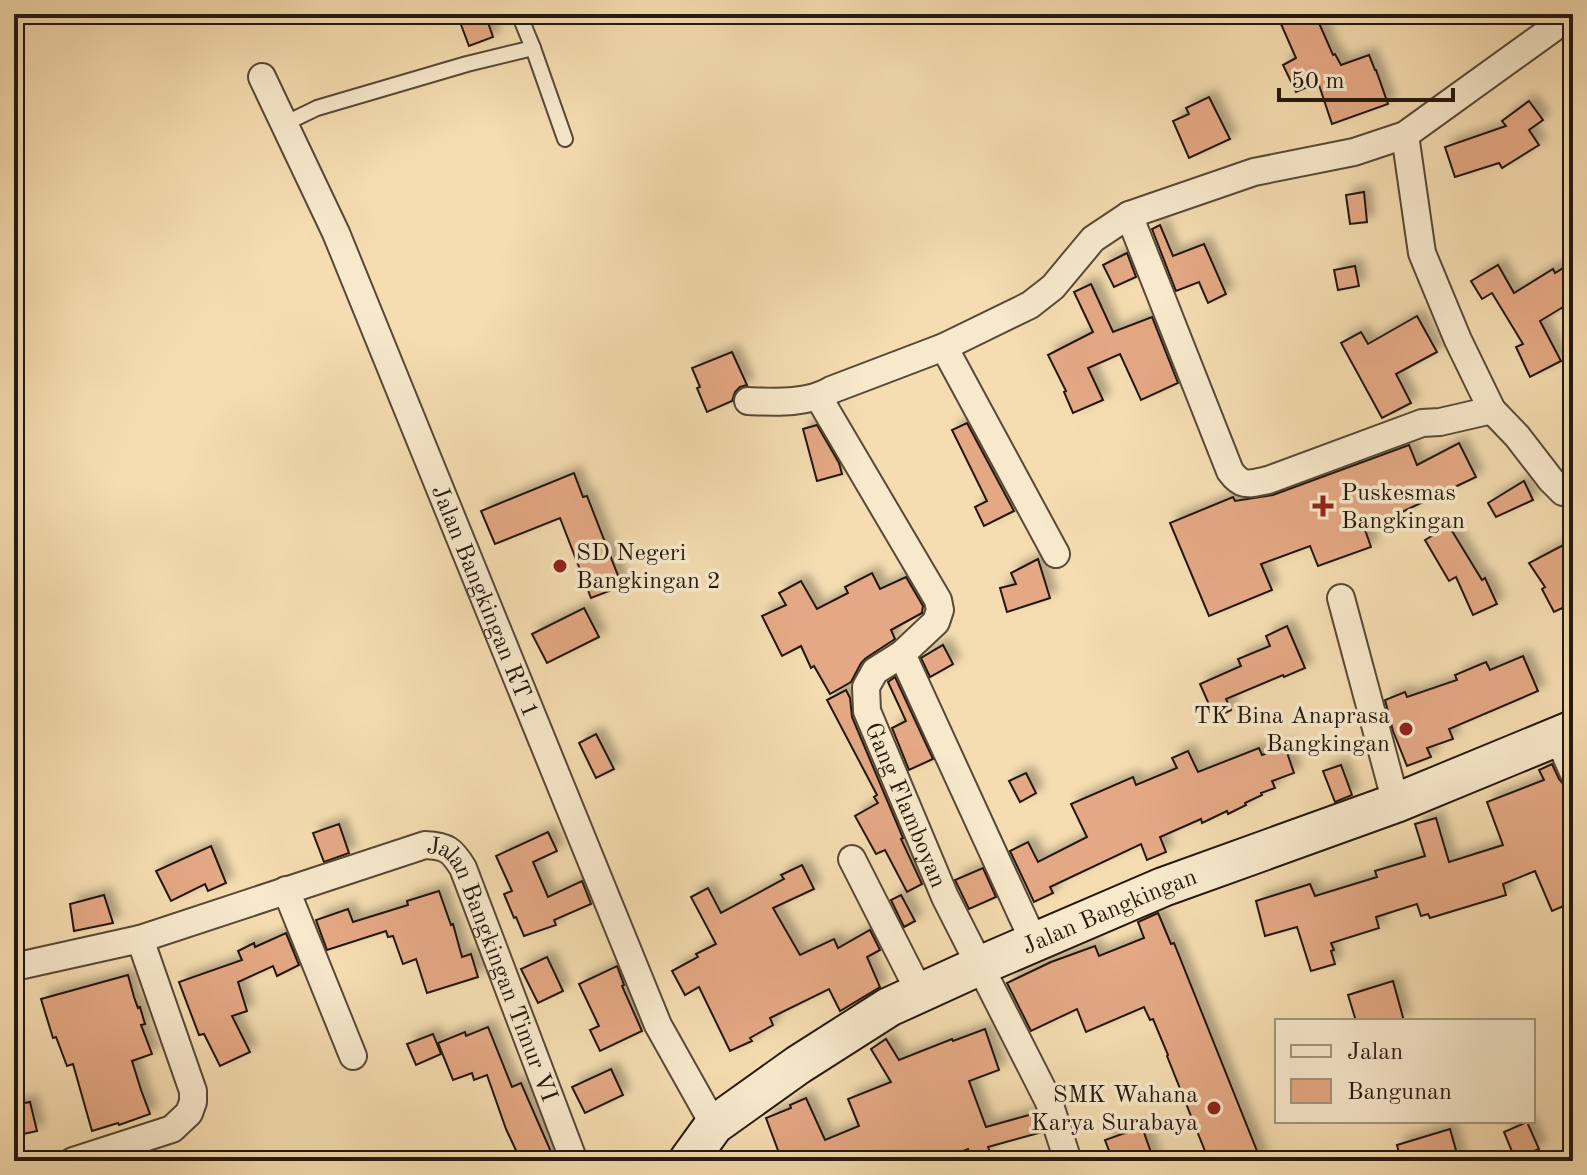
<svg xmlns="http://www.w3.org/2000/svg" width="1587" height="1175" viewBox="0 0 1587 1175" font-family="'Old Standard TT',serif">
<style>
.building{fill:#e4a884;stroke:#24180d;stroke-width:2;filter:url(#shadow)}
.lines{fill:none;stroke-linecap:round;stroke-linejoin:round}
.lane-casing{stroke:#584936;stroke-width:18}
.street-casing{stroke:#584936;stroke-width:30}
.secondary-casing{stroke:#24180d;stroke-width:42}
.lane{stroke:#f8e9cc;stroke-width:14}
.street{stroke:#f8e9cc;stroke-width:26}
.secondary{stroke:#f8e9cc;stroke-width:38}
.poi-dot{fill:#8f2418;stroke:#f8e9cc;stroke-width:3}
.labels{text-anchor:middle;stroke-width:7;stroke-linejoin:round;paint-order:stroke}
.poi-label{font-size:24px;fill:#24180d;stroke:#f8e9cc;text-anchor:start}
.street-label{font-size:24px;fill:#24180d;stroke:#f8e9cc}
</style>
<defs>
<filter id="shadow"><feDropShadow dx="7" dy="-7" stdDeviation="4" flood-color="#0004"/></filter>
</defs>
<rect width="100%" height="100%" fill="#f5ddb1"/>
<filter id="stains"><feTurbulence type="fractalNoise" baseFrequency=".0025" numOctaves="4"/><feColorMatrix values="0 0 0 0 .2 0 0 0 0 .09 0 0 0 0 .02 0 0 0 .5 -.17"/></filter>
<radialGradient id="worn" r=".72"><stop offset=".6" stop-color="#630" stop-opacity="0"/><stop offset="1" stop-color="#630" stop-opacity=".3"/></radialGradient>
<g class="building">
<path d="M457,14H485L493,37L469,46Z"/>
<path d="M1281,14H1315L1333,55L1335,54L1341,65L1369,55L1375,70H1376L1388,104L1332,124L1318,82L1296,92L1283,65L1296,58L1281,24L1286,22Z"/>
<path d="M1209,97L1230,139L1189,158L1173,121L1189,114L1186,108Z"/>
<path d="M1529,101L1543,120L1529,130L1539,145L1502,168L1499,163L1455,177L1445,147L1506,126L1502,121Z"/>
<path d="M1364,192L1367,222L1350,224L1346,195Z"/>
<path d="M1160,225L1173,256L1204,244L1226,294L1208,303L1199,282L1176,291L1152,229Z"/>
<path d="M1127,253L1136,277L1114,287L1103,265Z"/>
<path d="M1573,262V301L1540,321L1561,361L1530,377L1516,347L1523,344L1492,293L1482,299L1471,281L1498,265L1514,293L1553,269L1555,273Z"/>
<path d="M1355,266L1359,286L1338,290L1334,270Z"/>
<path d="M1091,284L1113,332L1152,317L1178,383L1141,400L1120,354L1088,368L1103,400L1073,413L1064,392L1066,391L1048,355L1093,332L1074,292Z"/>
<path d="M1417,316L1437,352L1396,374L1411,403L1382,418L1341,343L1361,332L1368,344Z"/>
<path d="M732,352L747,385L740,387L735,392L732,401L707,412L697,388L700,387L692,368Z"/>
<path d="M967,423L1014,511L984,526L975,507L987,501L952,430Z"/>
<path d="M817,425L839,463L842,474L817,481L803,429Z"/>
<path d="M1459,443L1476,477L1385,520L1364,527L1371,547L1318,566L1310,546L1261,564L1272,590L1209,616L1170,523L1233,497L1235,501L1273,495L1409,445L1417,465Z"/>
<path d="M574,473L583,497L587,496L622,586L591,598L560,518L495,544L481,511Z"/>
<path d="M1524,481L1533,500L1496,517L1488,503Z"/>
<path d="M1449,526L1482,580L1485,578L1497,604L1473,615L1456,577L1449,581L1425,540Z"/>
<path d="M1573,540V603L1554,612L1542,589L1545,587L1529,563Z"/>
<path d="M1038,559L1050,598L1007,612L1000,588L1016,584L1011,573Z"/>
<path d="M872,573L880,589L906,577L923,606L922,613L891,630L895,639L866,658L861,663L851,682L830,694L814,666L811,668L801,646L782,656L762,616L786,605L779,593L801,581L817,609L848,593L845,587Z"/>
<path d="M584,608L599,637L547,663L532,634Z"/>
<path d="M1287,626L1305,668L1284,677L1283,675L1226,699L1231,710L1215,718L1200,684L1241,666L1238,659L1270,646L1266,636Z"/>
<path d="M943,645L953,664L930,677L921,658Z"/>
<path d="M1523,656L1538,691L1449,729L1453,739L1427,748L1431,757L1407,766L1393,731L1385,700L1405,692L1407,697L1457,680L1455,675L1486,662L1490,670Z"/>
<path d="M895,677L933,759L909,770L892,728L906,721L888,682Z"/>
<path d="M846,690L850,698L852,717L903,838L901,839L922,884L907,892L885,850L876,854L855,816L878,803L874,797L877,795L827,700Z"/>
<path d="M596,734L614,769L596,778L579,743Z"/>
<path d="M1285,747L1294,773L1272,781L1275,788L1261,793L1262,795L1245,803L1246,805L1228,814L1227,811L1202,823L1201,819L1160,837L1166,852L1147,860L1141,844L1050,887L1053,893L1034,902L1010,851L1028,842L1038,862L1087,837L1071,804L1133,777L1136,785L1177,768L1172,758L1188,751L1198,772L1259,748L1262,755Z"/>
<path d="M1552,764L1559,779L1564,785L1570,788L1573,793V902L1552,911L1535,871L1503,884L1506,895L1430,918L1428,914L1421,916L1417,904L1376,917L1379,928L1331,943L1334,950L1331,951L1335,964L1311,971L1297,927L1265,936L1256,901L1310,884L1315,896L1377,877L1375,871L1425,856L1415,824L1436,818L1449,862L1503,845L1487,802L1544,780L1539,770Z"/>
<path d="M1341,765L1352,795L1335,802L1323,771Z"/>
<path d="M1026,773L1036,793L1020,802L1009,781Z"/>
<path d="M339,824L349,853L324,862L313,833Z"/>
<path d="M548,832L557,851L533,862L548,897L582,881L591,904L554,920L556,925L524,936L516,917L514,918L504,894L512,891L496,856Z"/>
<path d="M211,846L226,883L208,891L205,884L171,901L156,871Z"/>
<path d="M802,865L814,889L773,908L800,955L834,939L838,948L870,930L880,950L867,957L880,987L840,1011L829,989L770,1018L773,1025L750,1038L752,1041L730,1051L699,987L685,995L672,971L698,957L696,954L716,944L691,897L708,888L721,913L784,879L781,875Z"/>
<path d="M983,868L996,897L969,909L955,880Z"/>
<path d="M439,891L451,925L453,924L462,957L471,954L478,977L427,993L416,959L403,964L393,936L388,937L386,931L327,950L316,920L348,909L353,922L408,905L407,901Z"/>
<path d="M104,895L113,923L74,931L70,904Z"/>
<path d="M901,895L915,921L904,927L891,900Z"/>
<path d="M1158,913L1171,944L1174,943L1261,1161H1209L1167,1056L1168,1055L1153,1019L1150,1020L1144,1007L1086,1032L1077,1009L1031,1031L1007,983L1051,962L1095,946L1099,956L1144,938L1138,922Z"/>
<path d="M286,933L299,965L277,976L273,966L238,982L247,1011L232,1016L250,1052L220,1066L204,1034L199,1035L179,982L242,960L238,951L254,943L255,947Z"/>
<path d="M547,957L563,991L538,1003L521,969Z"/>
<path d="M617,966L624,985L622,986L642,1031L600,1051L590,1030L599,1026L579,984Z"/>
<path d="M128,975L134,997L138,1008L140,1007L145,1024L141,1025L152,1054L132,1061L141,1090L150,1114L119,1125L118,1123L92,1131L73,1064L67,1066L56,1037L53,1038L41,999Z"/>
<path d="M1393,981L1404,1021H1356L1348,995Z"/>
<path d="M488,1027L512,1087L521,1083L555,1161H521L506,1129L487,1075L474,1080L472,1073L453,1080L438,1043L465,1032L466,1036Z"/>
<path d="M985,1029L999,1070L969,1081L986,1127L1036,1113L1042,1132L988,1147L990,1152L972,1159L968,1149L937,1161H782L766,1118L791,1108L790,1105L806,1098L825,1140L859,1126L848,1099L891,1082L871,1049L886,1039L899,1060L952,1039L953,1041Z"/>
<path d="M433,1034L441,1054L416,1065L407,1044Z"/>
<path d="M611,1069L623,1095L585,1113L572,1087Z"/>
<path d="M30,1102L37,1131L14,1136V1105Z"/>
<path d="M1527,1122L1539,1149L1515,1159L1504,1132Z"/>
<path d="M1142,1127L1154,1161H1113L1105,1140Z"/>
<path d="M1450,1129L1459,1161H1401L1397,1145Z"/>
</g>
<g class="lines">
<g class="lane-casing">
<g id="lane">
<path d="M519,14L533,48"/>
<path d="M284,124L317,108L467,64L533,48L565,139"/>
</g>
</g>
<g class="street-casing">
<g id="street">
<path id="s1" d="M262,77L336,233L658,1025L714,1125"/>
<path d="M1405,135L1422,253L1458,340L1492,410L1517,436L1551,480L1563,492L1573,491"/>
<path d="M1129,215L1230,471C1242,488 1250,484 1268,480L1422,423L1440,422L1492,410"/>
<path d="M944,347L1056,554"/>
<path id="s2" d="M819,398L938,600L940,610L936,622L902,654L875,671L866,687L867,711L945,897L1049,1102L1068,1161"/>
<path d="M748,401C775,402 808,404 831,390L944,347L1030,305L1053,287L1093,239L1129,215L1254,172L1354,152L1405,135L1573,14"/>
<path d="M1341,598L1396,803"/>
<path d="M902,654L1034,942"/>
<path d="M1558,737L1573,772"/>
<path d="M852,859L920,993"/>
<path d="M286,890L353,1056"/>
<path id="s3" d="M14,967L140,939L425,845C447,846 452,850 463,868L574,1161"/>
<path d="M73,1161L172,1129L189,1113L193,1102V1091L140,939"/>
</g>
</g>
<g class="secondary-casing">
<g id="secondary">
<path id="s4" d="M688,1161L714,1125L798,1065L889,1007L979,966L1163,887L1396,803L1573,730"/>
</g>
</g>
<use href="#lane" class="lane"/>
<use href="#street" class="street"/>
<use href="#secondary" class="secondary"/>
</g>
<g class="poi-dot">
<path d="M1319 494h8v8h8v8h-8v8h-8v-8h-8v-8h8z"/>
<circle cx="560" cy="566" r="8"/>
<circle cx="1406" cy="729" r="8"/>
<circle cx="1214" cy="1108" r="8"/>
</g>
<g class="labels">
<g class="poi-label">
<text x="1341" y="500">Puskesmas<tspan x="1341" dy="28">Bangkingan</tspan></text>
<text x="576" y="560">SD Negeri<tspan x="576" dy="28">Bangkingan 2</tspan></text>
<text x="1390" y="723" text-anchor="end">TK Bina Anaprasa<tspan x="1390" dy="28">Bangkingan</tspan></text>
<text x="1198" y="1102" text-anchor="end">SMK Wahana<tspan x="1198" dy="28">Karya Surabaya</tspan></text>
</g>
<g class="street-label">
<text dy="8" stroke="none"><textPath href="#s1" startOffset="570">Jalan Bangkingan RT 1</textPath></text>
<text dy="8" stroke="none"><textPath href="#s2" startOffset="480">Gang Flamboyan</textPath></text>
<text dy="8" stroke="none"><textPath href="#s4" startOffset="496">Jalan Bangkingan</textPath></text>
<text dy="8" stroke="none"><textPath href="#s3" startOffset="578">Jalan Bangkingan Timur VI</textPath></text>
</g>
</g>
<rect width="1587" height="1175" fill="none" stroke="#f5ddb1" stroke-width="48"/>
<rect x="16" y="16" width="1555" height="1143" fill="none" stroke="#24180d" stroke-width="4"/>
<rect x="24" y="24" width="1539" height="1127" fill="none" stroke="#24180d" stroke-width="2"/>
<rect x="1275" y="1019" width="260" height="104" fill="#f8e9cc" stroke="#a39580" stroke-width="2"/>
<rect x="1291" y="1045" width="40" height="12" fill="#f8e9cc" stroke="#a39580" stroke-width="2"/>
<text x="1347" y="1059" font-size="24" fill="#24180d">Jalan</text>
<rect x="1291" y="1079" width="40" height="24" fill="#e4a884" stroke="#a39580" stroke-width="2"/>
<text x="1347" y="1099" font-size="24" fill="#24180d">Bangunan</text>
<path d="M1279 88v12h174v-12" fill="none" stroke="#24180d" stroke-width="4"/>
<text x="1291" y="88" font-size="24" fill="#24180d" stroke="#f8e9cc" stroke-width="6" paint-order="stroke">50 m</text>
<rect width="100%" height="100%" filter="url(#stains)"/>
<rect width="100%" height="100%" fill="url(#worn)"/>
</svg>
